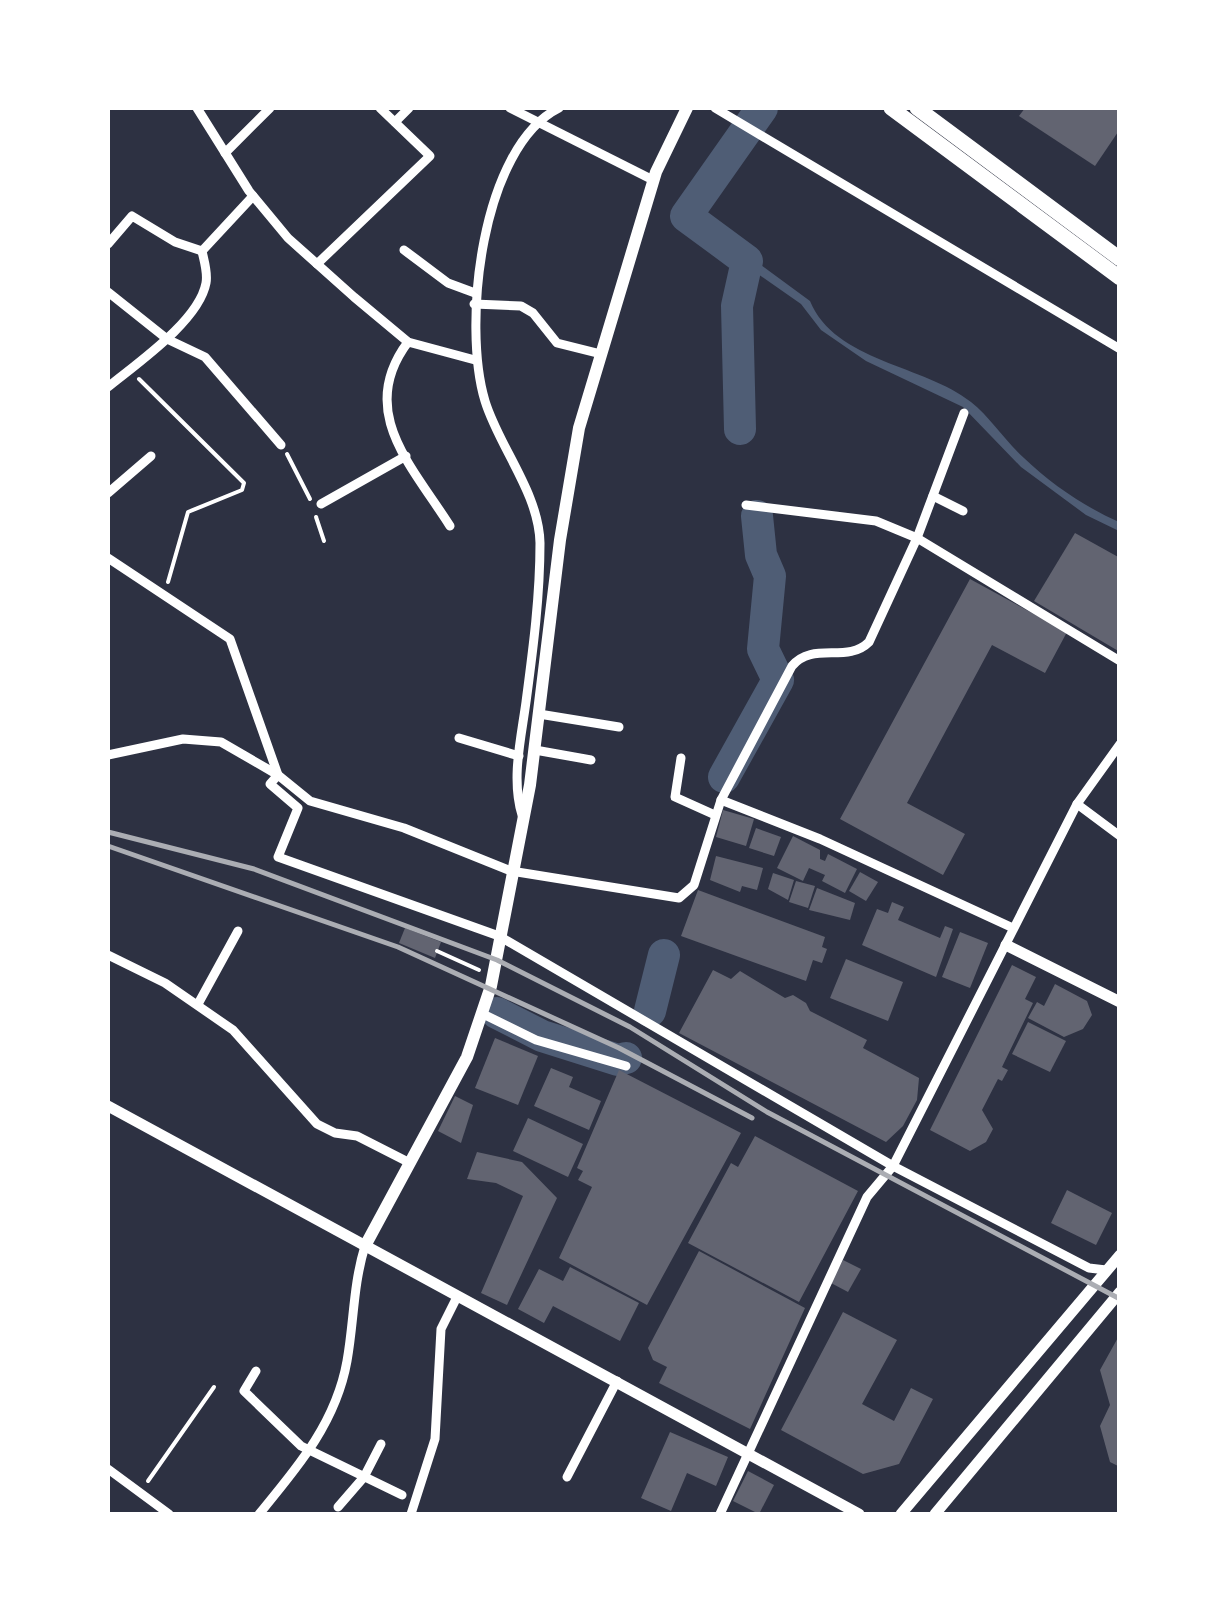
<svg xmlns="http://www.w3.org/2000/svg" width="1227" height="1622" viewBox="0 0 1227 1622" font-family="'Open Sans',sans-serif">
<style>
.water{fill:#4f5d75}
.lines{fill:none;stroke-linecap:round;stroke-linejoin:round}
.river{stroke:#4f5d75;stroke-width:32}
.building{fill:#626471}
.path{stroke:#fff;stroke-width:4}
.minor{stroke:#fff;stroke-width:9}
.tertiary{stroke:#fff;stroke-width:11}
.secondary{stroke:#fff;stroke-width:12}
.trunk{stroke:#fff;stroke-width:15}
.rail{stroke:#abadb3;stroke-width:5}
</style>
<rect width="100%" height="100%" fill="#2d3142"/>
<path class="water" d="M750,257L810,301C835,362 925,365 971,402C991,418 1005,441 1024,458C1051,484 1085,507 1119,522V531L1086,515L1021,467L963,407L866,361L821,330L801,304L748,267Z"/>
<g class="lines">
<g class="river">
<path d="M740,429L737,306L747,261L686,216L762,108"/>
<path d="M724,777L778,680L763,649L770,576L761,555L757,516"/>
<path d="M650,1011L664,955"/>
<path d="M497,1013L542,1036L618,1060L626,1058"/>
</g>
</g>
<g class="building">
<path d="M1025,108H1120V129L1095,166L1019,116Z"/>
<path d="M1075,533L1120,558V652L1034,601Z"/>
<path d="M970,579L1067,632L1045,673L992,645L907,803L965,834L943,875L840,819Z"/>
<path d="M723,810L754,819L746,846L716,837Z"/>
<path d="M756,828L781,837L774,856L749,848Z"/>
<path d="M793,836L820,850V859L825,861L828,854L857,869L845,893L822,881L825,875L809,868L803,881L777,868Z"/>
<path d="M716,856L763,868L757,890L742,886L740,892L710,880Z"/>
<path d="M860,872L878,882L866,901L849,891Z"/>
<path d="M773,873L794,880L788,900L768,889Z"/>
<path d="M796,881L815,886L808,908L789,902Z"/>
<path d="M817,888L855,903L850,920L809,910Z"/>
<path d="M698,890L825,937L822,947L827,949L822,963L813,960L806,981L681,936Z"/>
<path d="M892,902L904,907L898,920L940,938L945,926L953,929L936,977L862,945L877,909L888,913Z"/>
<path d="M405,928L441,942L435,958L399,943Z"/>
<path d="M960,932L988,943L970,988L942,977Z"/>
<path d="M846,959L903,982L888,1021L830,998Z"/>
<path d="M1012,965L1036,977L1025,999L1033,1003L1002,1067L1008,1070L1002,1081L998,1079L982,1110L993,1129L986,1142L970,1151L930,1130Z"/>
<path d="M713,970L731,979L740,971L785,998L793,995L806,1003L810,1011L867,1040L863,1048L919,1078L917,1100L903,1126L886,1142L679,1033Z"/>
<path d="M1055,984L1087,1001L1092,1015L1083,1029L1064,1037L1028,1018L1037,1002L1044,1006Z"/>
<path d="M1028,1022L1066,1041L1050,1072L1012,1054Z"/>
<path d="M495,1038L538,1056L518,1105L475,1088Z"/>
<path d="M551,1068L573,1077L569,1087L601,1101L589,1130L534,1106Z"/>
<path d="M619,1070L741,1133L647,1305L559,1258L592,1187L578,1180L583,1171L577,1168Z"/>
<path d="M455,1096L473,1105L461,1143L438,1131Z"/>
<path d="M528,1118L583,1144L568,1177L513,1151Z"/>
<path d="M755,1136L858,1191L799,1302L688,1243L731,1163L738,1167Z"/>
<path d="M477,1152L522,1162L557,1198L507,1305L481,1293L523,1196L496,1183L467,1179Z"/>
<path d="M1067,1190L1112,1213L1096,1245L1051,1223Z"/>
<path d="M699,1251L805,1308L750,1429L659,1383L667,1367L653,1360L648,1348Z"/>
<path d="M843,1260L861,1269L848,1292L831,1283Z"/>
<path d="M570,1267L639,1303L620,1341L553,1306L544,1323L518,1309L539,1269L563,1281Z"/>
<path d="M843,1312L897,1340L862,1404L894,1421L911,1388L933,1399L899,1464L863,1474L781,1430Z"/>
<path d="M1120,1334V1467L1110,1462L1100,1426L1110,1405L1100,1370Z"/>
<path d="M670,1432L728,1457L716,1486L687,1473L671,1511L641,1498Z"/>
<path d="M748,1471L774,1485L759,1514L733,1501Z"/>
</g>
<g class="lines">
<g class="path">
<path d="M139,379L244,483L242,490L188,512L168,582"/>
<path d="M287,454L310,499"/>
<path d="M316,517L324,541"/>
<path d="M437,951L479,970"/>
<path d="M148,1481L214,1387"/>
</g>
<g class="minor">
<path d="M197,108L249,191L288,238L354,297L408,342L475,360"/>
<path d="M510,108L653,180"/>
<path d="M715,108L1120,349"/>
<path d="M395,122L409,108"/>
<path d="M225,153L270,108"/>
<path d="M108,244L132,216L175,242L202,251L253,196"/>
<path d="M404,250L448,283L475,293"/>
<path d="M317,264L430,156L380,108"/>
<path d="M108,292L167,339L205,357L281,445"/>
<path d="M474,304L521,306L533,313L557,343L601,354"/>
<path d="M408,342C356,411 412,466 450,526"/>
<path d="M108,387C136,364 199,321 206,283C208,272 204,261 202,251"/>
<path d="M108,493L151,456"/>
<path d="M933,496L963,511"/>
<path d="M321,504L406,456"/>
<path d="M746,505L876,521L917,538L1120,661"/>
<path d="M108,558L230,639L278,775L270,784L298,808L278,857L499,936L893,1166L1089,1268L1106,1270"/>
<path d="M539,714L619,727"/>
<path d="M459,738L519,756"/>
<path d="M535,750L591,760"/>
<path d="M108,755L183,739L221,742L278,775L310,801L404,828L511,871L679,898L694,885L721,800L792,666C813,641 847,664 869,642L917,538L964,413"/>
<path d="M681,758L675,797L715,815"/>
<path d="M721,800L820,839L1013,928"/>
<path d="M1077,804L1120,836"/>
<path d="M522,815C511,779 521,739 526,702C533,649 540,597 540,543C539,493 499,447 485,401C462,325 481,147 559,108"/>
<path d="M108,955L165,983L233,1030L317,1124L335,1133L357,1136L410,1163"/>
<path d="M198,1004L238,931"/>
<path d="M483,1014L536,1040L626,1066"/>
<path d="M256,1371L244,1391L301,1446L402,1495"/>
<path d="M108,1469L169,1514"/>
<path d="M567,1477L617,1381"/>
<path d="M338,1507L364,1477L381,1444"/>
<path d="M259,1514C297,1468 336,1423 347,1361C354,1322 353,1285 365,1246"/>
<path d="M411,1514L435,1439L441,1329L457,1297"/>
<path d="M720,1514L867,1197L893,1166L1077,804L1120,744"/>
</g>
<g class="tertiary">
<path d="M1006,945L1120,1002"/>
<path d="M108,1106L859,1514"/>
<path d="M901,1514L1120,1255"/>
<path d="M935,1514L1120,1292"/>
</g>
<path class="secondary" d="M365,1246L467,1057L491,986L530,785L560,540L579,428L656,172L687,108"/>
<g class="trunk">
<path d="M891,108L1120,278"/>
<path d="M917,108L1120,259"/>
</g>
<g class="rail">
<path d="M108,832L254,869L497,960L630,1027L767,1112L1120,1299"/>
<path d="M108,846L398,947L619,1048L752,1118"/>
</g>
</g>
<rect width="1227" height="1622" fill="none" stroke="#ffffff" stroke-width="220"/>
</svg>
